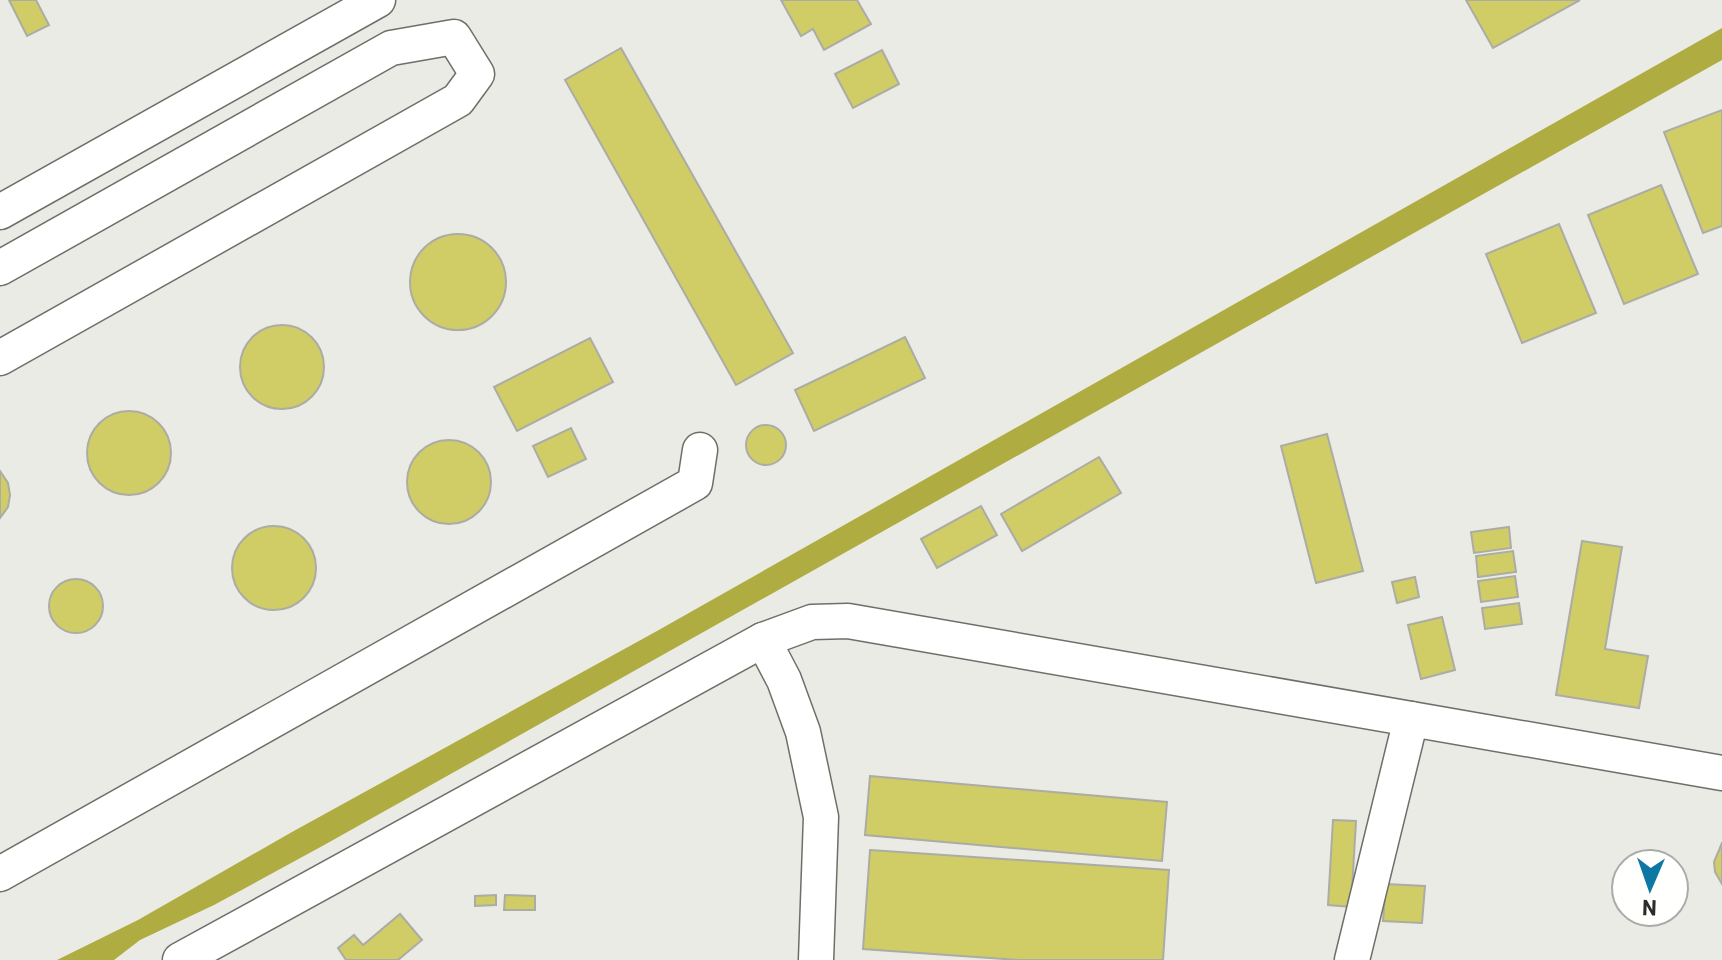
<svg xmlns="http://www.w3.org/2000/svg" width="1722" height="960" viewBox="0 0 1722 960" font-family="Barlow,sans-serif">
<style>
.water{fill:#afac42}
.building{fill:#d0cd66;stroke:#abaca5;stroke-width:2}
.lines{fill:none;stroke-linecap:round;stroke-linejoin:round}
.minor-casing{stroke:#6f6f69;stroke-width:37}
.minor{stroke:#fff;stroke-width:34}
</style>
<rect width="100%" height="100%" fill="#ebebe5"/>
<path class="water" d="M1722,28V60L326,844L214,905L140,940L114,960H57L138,920L292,832L657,631Z"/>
<g class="building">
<path d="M9,0H36L49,25L27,36Z"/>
<path d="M781,0H857L871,24L824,50L813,29L801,36Z"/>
<path d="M1466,0H1580L1493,48Z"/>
<path d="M621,48L793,353L736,385L565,80Z"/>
<path d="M882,50L899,84L853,108L835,74Z"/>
<path d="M1722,110V226L1703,233L1664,132Z"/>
<path d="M1661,185L1698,274L1624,304L1588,215Z"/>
<path d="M1559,224L1596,313L1522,343L1486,254Z"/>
<circle cx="458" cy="282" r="48"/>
<circle cx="282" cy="367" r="42"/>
<path d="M905,337L925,378L814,431L795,390Z"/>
<path d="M590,338L613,382L517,431L494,387Z"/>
<circle cx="129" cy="453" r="42"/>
<circle cx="766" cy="445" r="20"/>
<path d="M571,428L586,459L548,477L533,446Z"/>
<path d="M1327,434L1363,571L1316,583L1281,446Z"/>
<circle cx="449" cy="482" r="42"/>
<path d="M1099,457L1121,493L1022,551L1001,514Z"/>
<path d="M0,471L8,483L10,495L8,507L0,518Z"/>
<path d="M981,506L997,535L937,568L921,539Z"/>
<circle cx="274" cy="568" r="42"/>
<path d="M1509,527L1511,548L1474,553L1471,532Z"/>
<path d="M1582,541L1622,547L1605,649L1648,656L1639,708L1556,695Z"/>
<path d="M1513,551L1516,572L1478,577L1476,556Z"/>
<path d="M1515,576L1518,597L1481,602L1478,581Z"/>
<path d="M1415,577L1419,597L1397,603L1392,582Z"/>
<circle cx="76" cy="606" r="27"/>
<path d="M1519,603L1522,624L1485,629L1482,608Z"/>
<path d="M1442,617L1455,670L1421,679L1408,625Z"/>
<path d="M870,776L1167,802L1162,861L865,835Z"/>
<path d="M1333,820L1356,821L1351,907L1328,905Z"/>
<path d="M1722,843V842V884L1715,872L1714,862Z"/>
<path d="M870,850L1169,870L1163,960H1018L863,949Z"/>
<path d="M1386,884L1425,886L1422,923L1383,921Z"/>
<path d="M496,895V905L475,906V896Z"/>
<path d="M505,895L535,896V910H504Z"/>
<path d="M400,914L422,940L398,960H346L338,948L354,935L363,945Z"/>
</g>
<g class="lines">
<g class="minor-casing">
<g id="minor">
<path d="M0,212L378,0"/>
<path d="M0,268L391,48L454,37L477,74L458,100L0,358"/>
<path d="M763,640L784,680L803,732L821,817L816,960"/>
<path d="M0,874L695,483L700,450"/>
<path d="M180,960L763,640L812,622L848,621L1722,773"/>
<path d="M1352,960L1411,719"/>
</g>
</g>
<use href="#minor" class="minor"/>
</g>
<g transform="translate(1650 888) rotate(182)"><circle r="38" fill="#fffffe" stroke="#ababa9" stroke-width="2"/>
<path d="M0-6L14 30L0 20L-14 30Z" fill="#0d78a3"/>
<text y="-12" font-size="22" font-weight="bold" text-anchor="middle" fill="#2c2c2a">N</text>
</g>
</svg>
